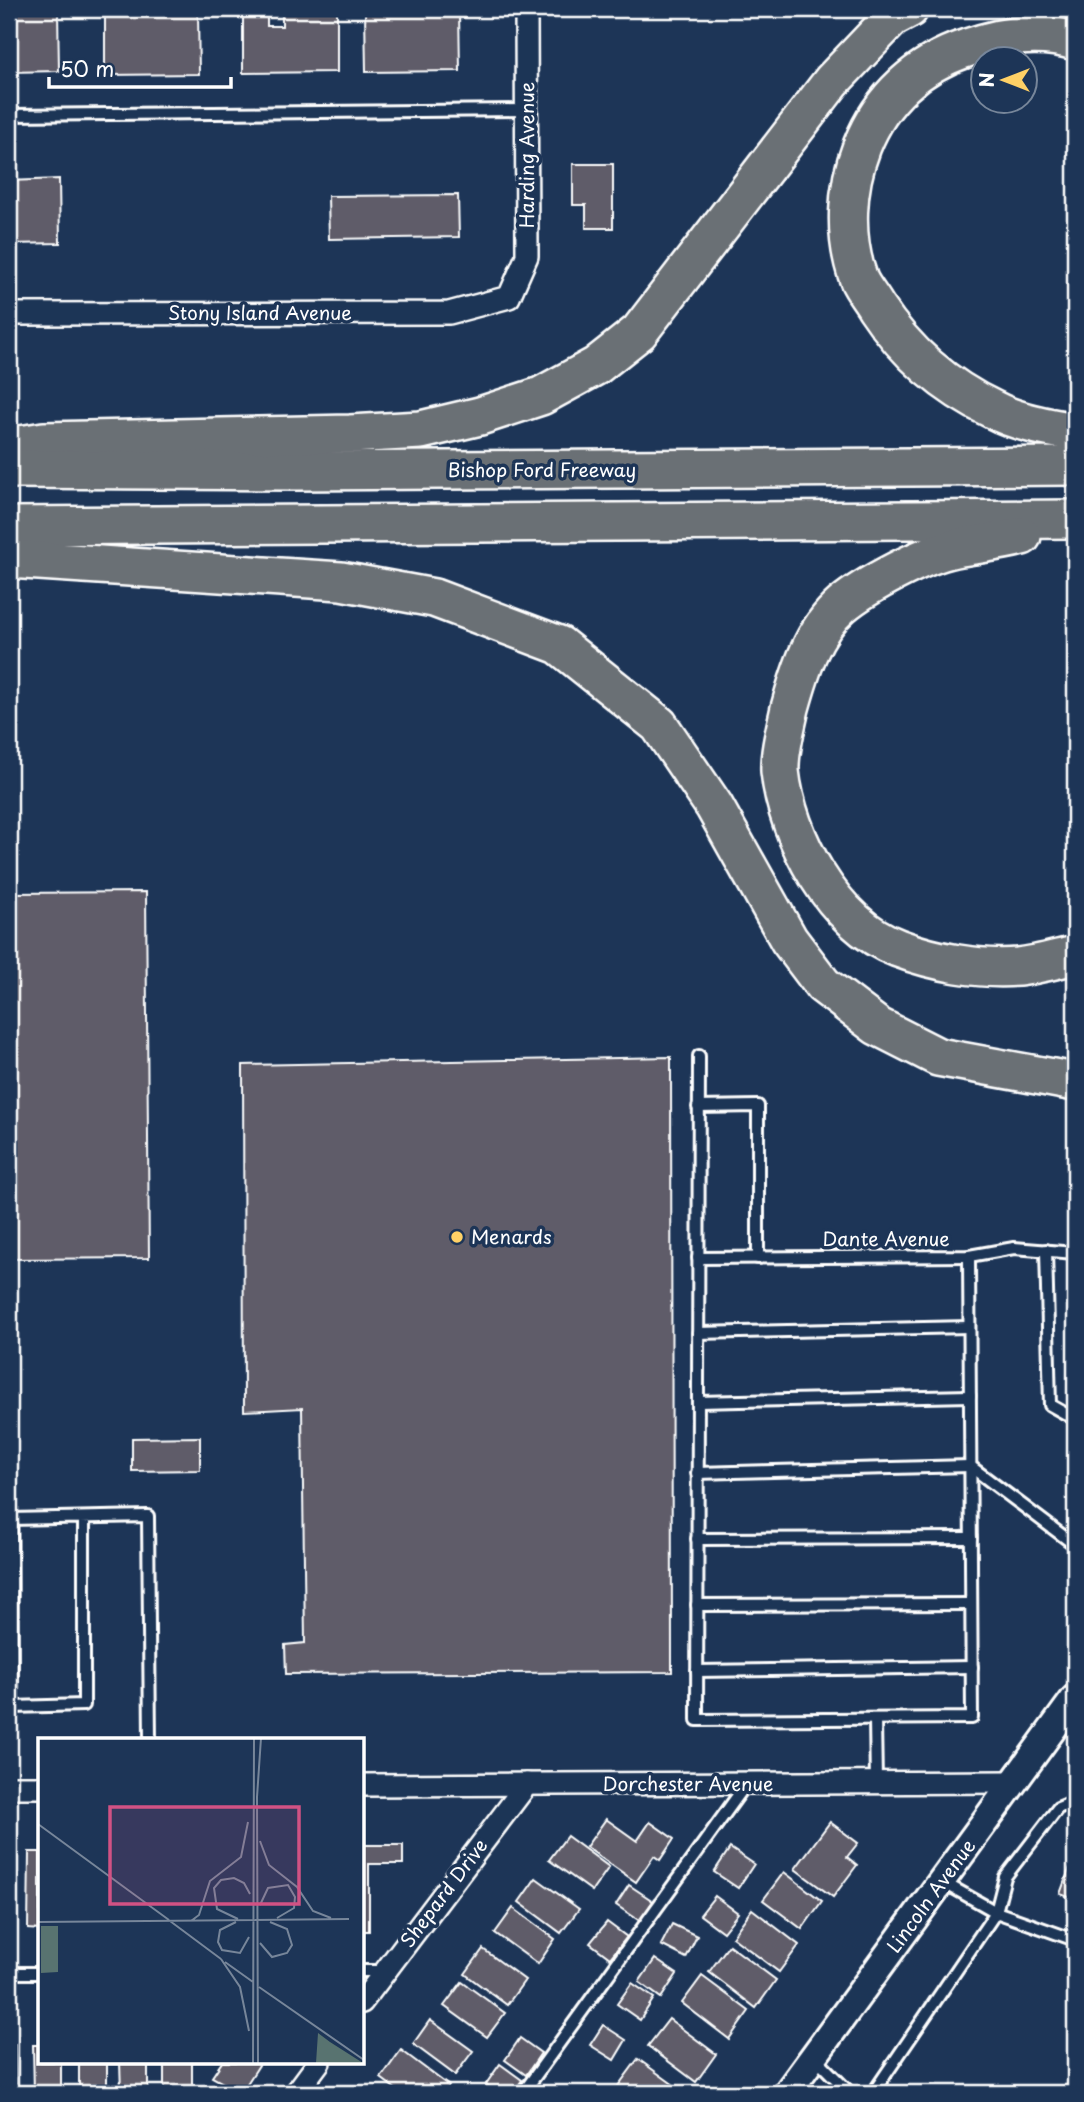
<svg xmlns="http://www.w3.org/2000/svg" width="1084" height="2102" viewBox="0 0 1084 2102" font-family="'Playpen Sans',sans-serif">
<style>
.building{fill:#5e5c69;stroke:#fff;stroke-width:2}
.lines{fill:none;stroke-linecap:round;stroke-linejoin:round}
.service-casing{stroke:#fff;stroke-width:16}
.minor-casing{stroke:#fff;stroke-width:26}
.tertiary-casing{stroke:#fff;stroke-width:32}
.motorway-casing{stroke:#fff;stroke-width:42}
.service{stroke:#1d3557;stroke-width:10}
.minor{stroke:#1d3557;stroke-width:21}
.tertiary{stroke:#1d3557;stroke-width:26}
.motorway{stroke:#6b6f75;stroke-width:37}
.poi-dot{fill:#ffd166;stroke:#1d3557;stroke-width:2.5}
.labels{text-anchor:middle;stroke-width:7;stroke-linejoin:round;paint-order:stroke}
.street-label{font-size:19px;fill:#fff;stroke:#1d3557}
.poi-label{font-size:19px;fill:#fff;stroke:#1d3557;text-anchor:start}
.inset-road{fill:none;stroke:#77869a;stroke-width:2}
.view{fill:#d15284;fill-opacity:0.15;stroke:#d15284;stroke-width:3.5}
.inset-edge{fill:none;stroke:#fff;stroke-width:3.5}
</style>
<rect width="100%" height="100%" fill="#1d3557"/>
<filter id="ink" filterUnits="userSpaceOnUse"><feTurbulence type="fractalNoise" baseFrequency=".0143" numOctaves="2"/><feDisplacementMap in="SourceGraphic" scale="14" xChannelSelector="R" yChannelSelector="G"/><feConvolveMatrix kernelMatrix="1 2 1 2 8 2 1 2 1" color-interpolation-filters="sRGB"/></filter>
<g filter="url(#ink)">
<g class="building">
<path d="M459,10L460,71L366,72L365,11Z"/>
<path d="M9,11H58L59,71L9,72Z"/>
<path d="M282,11H337V72L243,73V12H267V26H282Z"/>
<path d="M198,14L199,74L105,75V15Z"/>
<path d="M573,164H613V228H586V205H573Z"/>
<path d="M59,179L60,243L9,244V181Z"/>
<path d="M458,195L459,237L329,239L328,196Z"/>
<path d="M146,892L149,1258L9,1259V893Z"/>
<path d="M671,1057L672,1672L286,1674L285,1645L305,1643L302,1408L244,1411L243,1065Z"/>
<path d="M200,1437V1470L132,1471V1438Z"/>
<path d="M606,1819L637,1841L650,1822L674,1839L660,1860L654,1856L636,1882L586,1847Z"/>
<path d="M830,1822L858,1843L847,1857L857,1865L833,1897L795,1869Z"/>
<path d="M567,1836L609,1867L592,1891L549,1860Z"/>
<path d="M9,1845H11L12,1873H9Z"/>
<path d="M362,1845H403V1864H369V1931H362Z"/>
<path d="M730,1848L754,1864L738,1888L714,1872Z"/>
<path d="M29,1852H40V1930L28,1929Z"/>
<path d="M1075,1853V1899L1060,1894Z"/>
<path d="M784,1872L822,1901L802,1929L763,1900Z"/>
<path d="M536,1878L579,1909L561,1933L519,1902Z"/>
<path d="M629,1885L653,1901L640,1921L616,1905Z"/>
<path d="M715,1896L738,1913L723,1932L700,1915Z"/>
<path d="M513,1908L555,1939L538,1964L495,1933Z"/>
<path d="M752,1909L799,1945L779,1972L732,1937Z"/>
<path d="M607,1922L627,1937L610,1958L590,1943Z"/>
<path d="M672,1924L697,1936L686,1958L661,1945Z"/>
<path d="M729,1945L776,1980L756,2008L709,1972Z"/>
<path d="M483,1949L525,1980L507,2005L465,1974Z"/>
<path d="M655,1959L677,1974L661,1998L639,1982Z"/>
<path d="M702,1976L749,2011L729,2039L682,2003Z"/>
<path d="M462,1982L505,2013L487,2037L444,2006Z"/>
<path d="M632,1983L654,1998L640,2020L617,2004Z"/>
<path d="M669,2019L716,2054L696,2082L648,2046Z"/>
<path d="M430,2020L473,2051L455,2075L413,2044Z"/>
<path d="M603,2025L626,2040L614,2060L590,2045Z"/>
<path d="M520,2038L541,2053L526,2075L505,2060Z"/>
<path d="M9,2044H15L16,2093H9Z"/>
<path d="M33,2045H40V2062H61V2093H34Z"/>
<path d="M401,2050L449,2086L443,2093H401L381,2078Z"/>
<path d="M638,2059L685,2093H628L618,2086Z"/>
<rect x="79" y="2062" width="28" height="31"/>
<path d="M120,2062H148V2092H121Z"/>
<rect x="164" y="2062" width="28" height="31"/>
<path d="M222,2062H261L241,2093L212,2077Z"/>
<path d="M500,2064L522,2080L513,2093H498L486,2084Z"/>
</g>
<g class="lines">
<g class="service-casing">
<g id="service">
<path d="M9,115L526,110"/>
<path d="M699,1056L697,1720L972,1718L969,1256"/>
<path d="M698,1107L758,1106V1258"/>
<path d="M1046,1250L1050,1405L1075,1419"/>
<path d="M698,1258L969,1256L1014,1248L1075,1253"/>
<path d="M698,1333L969,1327"/>
<path d="M698,1402L970,1396"/>
<path d="M970,1466L1075,1545"/>
<path d="M697,1473L970,1466"/>
<path d="M84,1518V1705L12,1707L11,1519L148,1516L150,1740"/>
<path d="M697,1539L971,1538"/>
<path d="M697,1605L971,1604"/>
<path d="M697,1671L972,1667"/>
<path d="M875,1719L876,1783"/>
<path d="M1075,1801L1058,1808L1005,1877L996,1912L1075,1940"/>
<path d="M362,1971H384"/>
<path d="M9,1973H40"/>
<path d="M815,2058L850,2093"/>
<path d="M523,2093L747,1783"/>
<path d="M873,2093L996,1912L941,1881"/>
</g>
</g>
<g class="minor-casing">
<g id="minor">
<path d="M9,314L449,313L509,297L527,256L526,9"/>
<path d="M362,1785L1013,1782"/>
<path d="M9,1787H40"/>
<path d="M362,2002L527,1784"/>
<path d="M296,2093L319,2062"/>
</g>
</g>
<g class="tertiary-casing">
<path id="tertiary" d="M787,2093L1075,1698"/>
</g>
<g class="motorway-casing">
<g id="motorway">
<path d="M1075,41C1039,30 1001,36 967,48C918,64 881,98 862,146C846,187 843,237 859,280C863,289 871,298 876,307C905,351 945,387 994,410C1016,422 1050,428 1075,432"/>
<path d="M9,447L44,441L350,434L421,430L480,416L541,396L596,366L639,332L832,81L892,18L909,9"/>
<path d="M9,469L296,471L1075,466"/>
<path d="M9,526L1075,519"/>
<path d="M1022,536C1000,542 977,544 955,548C924,554 866,585 842,605C812,631 800,672 790,708C786,727 779,752 780,771C787,837 833,924 898,948C935,962 979,970 1018,967C1037,965 1057,959 1075,955"/>
<path d="M9,559L341,581L434,598L559,645L659,725L714,806L789,940L823,985L877,1026L938,1057L1075,1082"/>
</g>
</g>
<use href="#service" class="service"/>
<use href="#minor" class="minor"/>
<use href="#tertiary" class="tertiary"/>
<use href="#motorway" class="motorway"/>
</g>
</g>
<circle class="poi-dot" cx="457" cy="1237" r="7"/>
<g class="labels">
<g class="street-label">
<text transform="translate(527 155) rotate(-90)" y="7">Harding Avenue</text>
<text x="260" y="320">Stony Island Avenue</text>
<text x="542" y="477">Bishop Ford Freeway</text>
<text x="886" y="1246">Dante Avenue</text>
<text x="688" y="1791">Dorchester Avenue</text>
<text transform="translate(444 1893) rotate(-53)" y="7">Shepard Drive</text>
<text transform="translate(931 1896) rotate(-54)" y="7">Lincoln Avenue</text>
</g>
<g class="poi-label">
<text x="471" y="1244">Menards</text>
</g>
</g>
<g transform="translate(38 1738)">
<rect width="326" height="326" fill="#1d3557"/>
<path d="M3,188H20V234L3,235ZM280,295L292,304L325,325H278Z" fill="#587370"/>
<path class="inset-road" d="M0,86L131,182M222,103L231,127L259,149L275,173L293,180M222,167L230,150L250,147L257,159L256,170L239,180M200,181L179,171L176,150L183,142L196,140L206,145L212,156M132,183L183,221M153,183L161,177L172,143L203,119L210,84M0,184L311,181M198,184L182,192L180,204L184,212L202,215L211,199M222,205L234,219L249,215L254,207L249,191L232,184M183,221L202,249L211,293M187,224L215,244M221,249L326,322M215,325L216,0M220,325L219,59L223,0"/>
<path class="view" d="M72,69H261V166H72Z"/>
<rect width="326" height="326" class="inset-edge"/>
</g>
<rect width="1084" height="2102" fill="none" stroke="#1d3557" stroke-width="35"/>
<rect x="18" y="18" width="1049" height="2067" fill="none" stroke="#fff" stroke-width="2.5" filter="url(#ink)"/>
<g transform="translate(1004 80) rotate(270)"><circle r="33" fill="#1d3557" stroke="#77869a" stroke-width="2"/>
<path d="M0-5L12 26L0 18L-12 26Z" fill="#ffd166"/>
<text y="-10" font-size="19" font-weight="bold" text-anchor="middle" fill="#ffffff">N</text>
</g>
<path d="M49 77v10h182v-10" fill="none" stroke="#ffffff" stroke-width="3.5"/>
<text x="60" y="77" font-size="21" fill="#ffffff" stroke="#1d3557" stroke-width="5" paint-order="stroke">50 m</text>
</svg>
